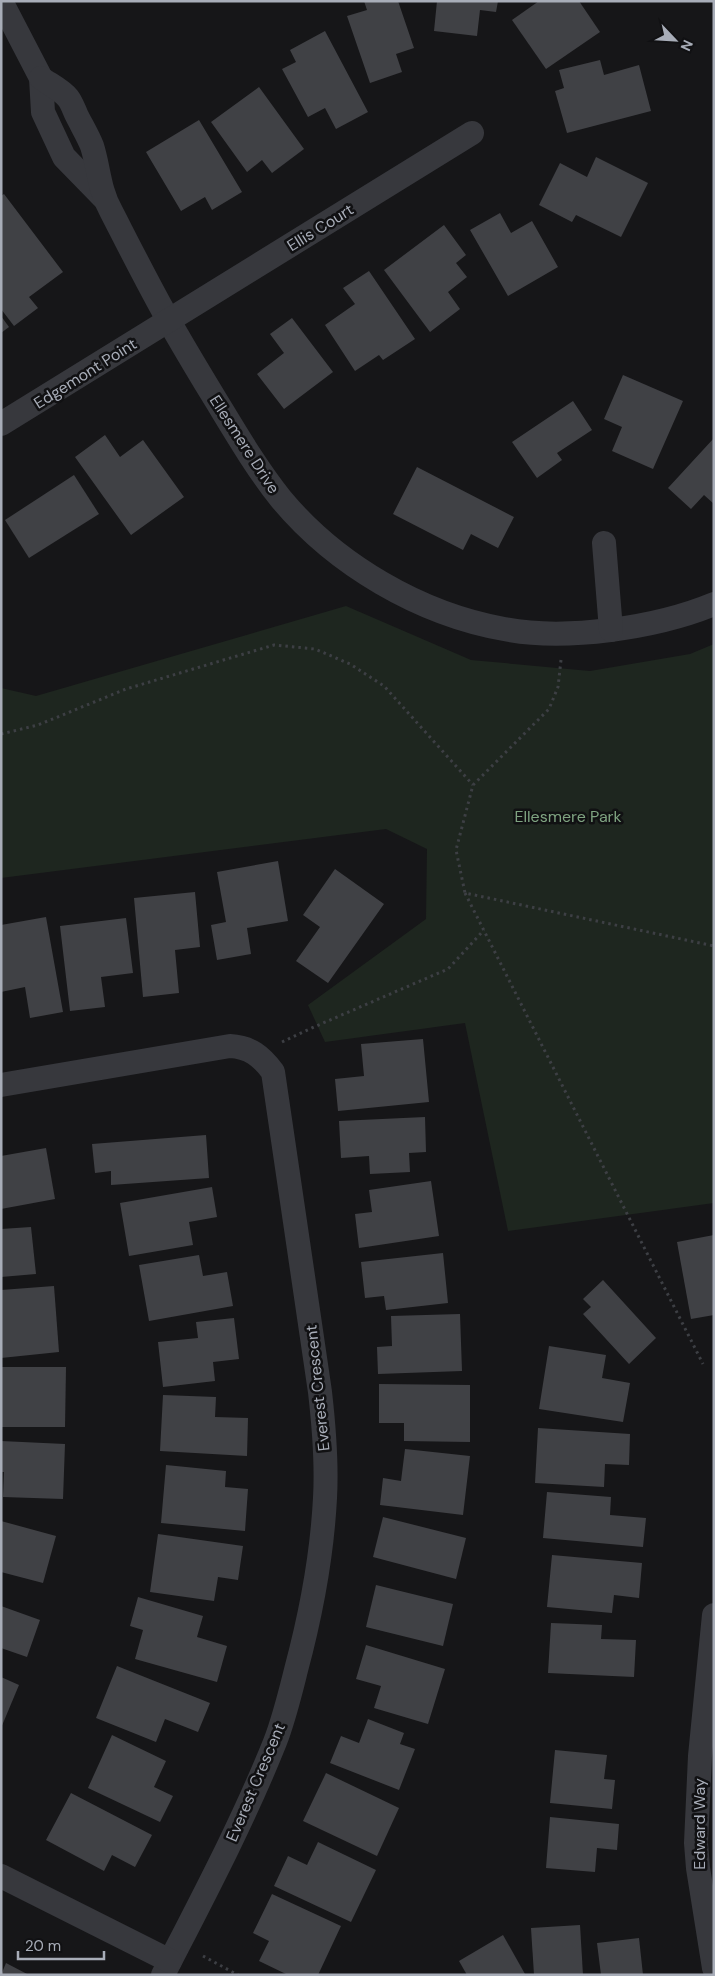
<svg xmlns="http://www.w3.org/2000/svg" width="715" height="1976" viewBox="0 0 715 1976" font-family="'DM Sans',sans-serif">
<style>
.green{fill:#1e261f}
.building{fill:#404145}
.lines{fill:none;stroke-linecap:round;stroke-linejoin:round}
.path{stroke:#3d3f44;stroke-width:3;stroke-dasharray:2.5 4;stroke-linecap:butt}
.street{stroke:#37383d;stroke-width:24}
.labels{text-anchor:middle;stroke-width:5;stroke-linejoin:round;paint-order:stroke}
.street-label{font-size:16px;fill:#a8adb8;stroke:#111113}
.park-label{font-size:16px;fill:#7fa381;stroke:#111113}
</style>
<rect width="100%" height="100%" fill="#161618"/>
<path class="green" d="M346,606L471,660L590,671L690,654L714,644V1203L508,1231L465,1023L325,1042L308,1005L426,919L427,849L386,829L1,878V688L36,696Z"/>
<g class="building">
<path d="M364,1H398L414,48L396,54L402,72L370,83L347,16L367,10Z"/>
<path d="M437,1H498L496,12L480,10L477,36L434,31Z"/>
<path d="M539,1H579L600,32L546,69L512,20Z"/>
<path d="M325,31L368,112L336,129L325,108L308,117L282,69L296,62L290,50Z"/>
<path d="M600,60L604,75L639,65L651,111L567,133L555,91L564,88L559,70Z"/>
<path d="M259,87L304,149L272,173L262,160L247,172L211,122Z"/>
<path d="M199,120L242,192L212,210L205,197L181,211L146,152Z"/>
<path d="M596,157L648,183L621,237L576,215L572,222L539,205L560,163L587,177Z"/>
<path d="M4,194L63,272L29,297L38,308L14,326L1,309V196Z"/>
<path d="M500,213L511,233L532,221L558,267L508,296L470,230Z"/>
<path d="M444,225L466,255L456,263L467,277L448,292L460,309L430,332L384,270Z"/>
<path d="M369,271L415,339L383,360L379,355L355,371L325,325L355,304L343,288Z"/>
<path d="M1,316L9,327L1,333Z"/>
<path d="M292,318L333,372L284,409L257,374L284,353L270,334Z"/>
<path d="M623,375L683,401L653,469L612,451L622,427L604,419Z"/>
<path d="M573,401L592,430L557,453L562,460L537,478L512,442Z"/>
<path d="M105,435L120,457L143,440L184,497L131,535L75,457Z"/>
<path d="M714,438V504L704,495L691,509L668,488Z"/>
<path d="M417,467L514,517L498,548L471,534L463,550L393,514Z"/>
<path d="M74,475L99,514L29,558L5,520Z"/>
<path d="M278,861L288,921L247,928L251,954L217,960L211,925L226,922L217,872Z"/>
<path d="M335,869L384,904L328,983L296,961L320,927L303,915Z"/>
<path d="M195,892L200,947L175,950L179,993L143,997L134,898Z"/>
<path d="M46,917L63,1012L30,1018L25,987L1,992V925Z"/>
<path d="M126,918L133,973L101,977L105,1007L70,1011L60,926Z"/>
<path d="M423,1039L429,1102L338,1111L335,1079L364,1076L361,1044Z"/>
<path d="M425,1117L426,1152L409,1153L410,1172L370,1174L369,1156L341,1158L339,1121Z"/>
<path d="M206,1135L209,1178L111,1185V1171L95,1173L92,1144Z"/>
<path d="M46,1148L55,1199L1,1209V1156Z"/>
<path d="M431,1181L439,1236L359,1248L355,1214L372,1212L369,1190Z"/>
<path d="M212,1187L217,1217L189,1222L193,1245L129,1256L120,1203Z"/>
<path d="M31,1227L36,1274L1,1277V1229Z"/>
<path d="M714,1235V1315L691,1319L677,1242Z"/>
<path d="M443,1253L448,1303L386,1310L384,1296L365,1298L361,1262Z"/>
<path d="M199,1255L203,1276L227,1272L233,1306L149,1321L139,1265Z"/>
<path d="M603,1280L656,1338L629,1364L583,1314L591,1307L583,1299Z"/>
<path d="M54,1286L59,1352L1,1358V1290Z"/>
<path d="M460,1314L462,1371L378,1374L377,1347L392,1346L391,1316Z"/>
<path d="M234,1318L239,1359L213,1362L215,1381L163,1387L158,1342L198,1338L196,1322Z"/>
<path d="M549,1346L606,1355L602,1378L630,1383L623,1422L539,1409Z"/>
<path d="M1,1367H66L65,1427H1Z"/>
<path d="M379,1384L470,1385V1442L404,1441V1423H379Z"/>
<path d="M163,1395L216,1397L215,1417L248,1418L247,1456L160,1451Z"/>
<path d="M538,1428L630,1434L629,1465L605,1464L604,1487L535,1483Z"/>
<path d="M1,1441L65,1444L63,1499L3,1497L4,1472H1Z"/>
<path d="M405,1449L470,1456L463,1515L380,1505L383,1478L401,1481Z"/>
<path d="M166,1465L226,1471L225,1487L248,1489L245,1531L161,1523Z"/>
<path d="M547,1492L611,1497L610,1515L646,1518L643,1547L543,1538Z"/>
<path d="M383,1517L466,1538L456,1579L373,1557Z"/>
<path d="M1,1521L56,1536L43,1583L1,1572Z"/>
<path d="M158,1534L243,1546L238,1580L218,1577L214,1601L150,1592Z"/>
<path d="M552,1555L642,1563L639,1598L614,1595L612,1613L547,1607Z"/>
<path d="M376,1585L453,1604L443,1646L366,1627Z"/>
<path d="M138,1597L203,1616L197,1637L227,1646L217,1682L135,1659L143,1630L130,1626Z"/>
<path d="M1,1606L40,1620L27,1657L1,1648Z"/>
<path d="M551,1623L602,1625L601,1639L636,1640L634,1677L548,1673Z"/>
<path d="M366,1645L445,1669L428,1724L374,1708L381,1686L356,1679Z"/>
<path d="M117,1666L210,1703L198,1732L165,1719L156,1742L96,1718Z"/>
<path d="M1,1677L19,1685L1,1728Z"/>
<path d="M368,1719L404,1733L400,1744L415,1749L399,1790L330,1763L341,1736L359,1743Z"/>
<path d="M112,1735L166,1761L154,1787L173,1796L160,1822L88,1788Z"/>
<path d="M555,1750L607,1755L604,1779L615,1780L612,1809L550,1803Z"/>
<path d="M326,1773L399,1808L377,1856L303,1821Z"/>
<path d="M71,1793L152,1835L135,1867L112,1855L104,1871L46,1840Z"/>
<path d="M550,1817L619,1824L617,1850L597,1848L595,1872L546,1868Z"/>
<path d="M318,1842L376,1870L351,1922L274,1886L288,1856L307,1865Z"/>
<path d="M272,1894L341,1926L318,1975H288L259,1961L269,1941L253,1933Z"/>
<path d="M580,1925L583,1975H534L531,1928Z"/>
<path d="M503,1935L525,1974L467,1975L459,1961Z"/>
<path d="M639,1938L643,1975H601L597,1943Z"/>
<path d="M6,1963L29,1975H1Z"/>
</g>
<g class="lines">
<g class="path">
<path d="M561,660L558,687L549,709L473,785L456,850L465,893L714,946"/>
<path d="M1,734L38,725L126,689L274,645L315,649L350,664L384,686L473,785"/>
<path d="M465,893L703,1364"/>
<path d="M282,1042L314,1027L448,969L484,930"/>
<path d="M203,1956L238,1975"/>
</g>
<g class="street">
<path d="M1,1L41,78L43,112L64,157L103,197"/>
<path d="M41,78C49,84 62,90 68,98C72,103 74,110 77,116C82,126 88,136 92,146C99,168 99,190 111,211C130,248 149,286 170,323C185,349 201,376 217,402C237,435 257,469 281,499C336,565 420,614 504,629C565,641 656,628 714,604"/>
<path d="M1,424L472,133"/>
<path d="M604,543L611,630"/>
<path d="M1,1085L230,1046C250,1047 261,1056 273,1072L320,1392C324,1427 327,1463 325,1498C322,1556 311,1614 296,1670C290,1694 284,1719 275,1742C243,1822 202,1899 163,1975"/>
<path d="M714,1615L700,1756L696,1843L698,1868L714,1968"/>
<path d="M1,1876L170,1961"/>
</g>
</g>
<g class="labels">
<g class="street-label">
<text transform="translate(320 227) rotate(-32)" y="6">Ellis Court</text>
<text transform="translate(85 373) rotate(-32)" y="6">Edgemont Point</text>
<text transform="translate(245 444) rotate(57)" y="6">Ellesmere Drive</text>
<text transform="translate(317 1388) rotate(-96)" y="6">Everest Crescent</text>
<text transform="translate(255 1782) rotate(-67)" y="6">Everest Crescent</text>
<text transform="translate(699 1824) rotate(-90)" y="6">Edward Way</text>
</g>
<g class="park-label">
<text x="568" y="822">Ellesmere Park</text>
</g>
</g>
<rect width="715" height="1976" fill="none" stroke="#a8adb8" stroke-width="5"/>
<g transform="translate(675 40) rotate(115)" stroke="#111113" stroke-width="4" paint-order="stroke">
<path d="M0-4L9 19L0 12L-9 19Z" fill="#a8adb8"/>
<text y="-8" font-size="14" font-weight="bold" text-anchor="middle" fill="#a8adb8">N</text>
</g>
<path d="M18 1951v8h86v-8" fill="none" stroke="#a8adb8" stroke-width="2.5"/>
<text x="25" y="1951" font-size="15" fill="#a8adb8" stroke="#111113" stroke-width="4" paint-order="stroke">20 m</text>
</svg>
